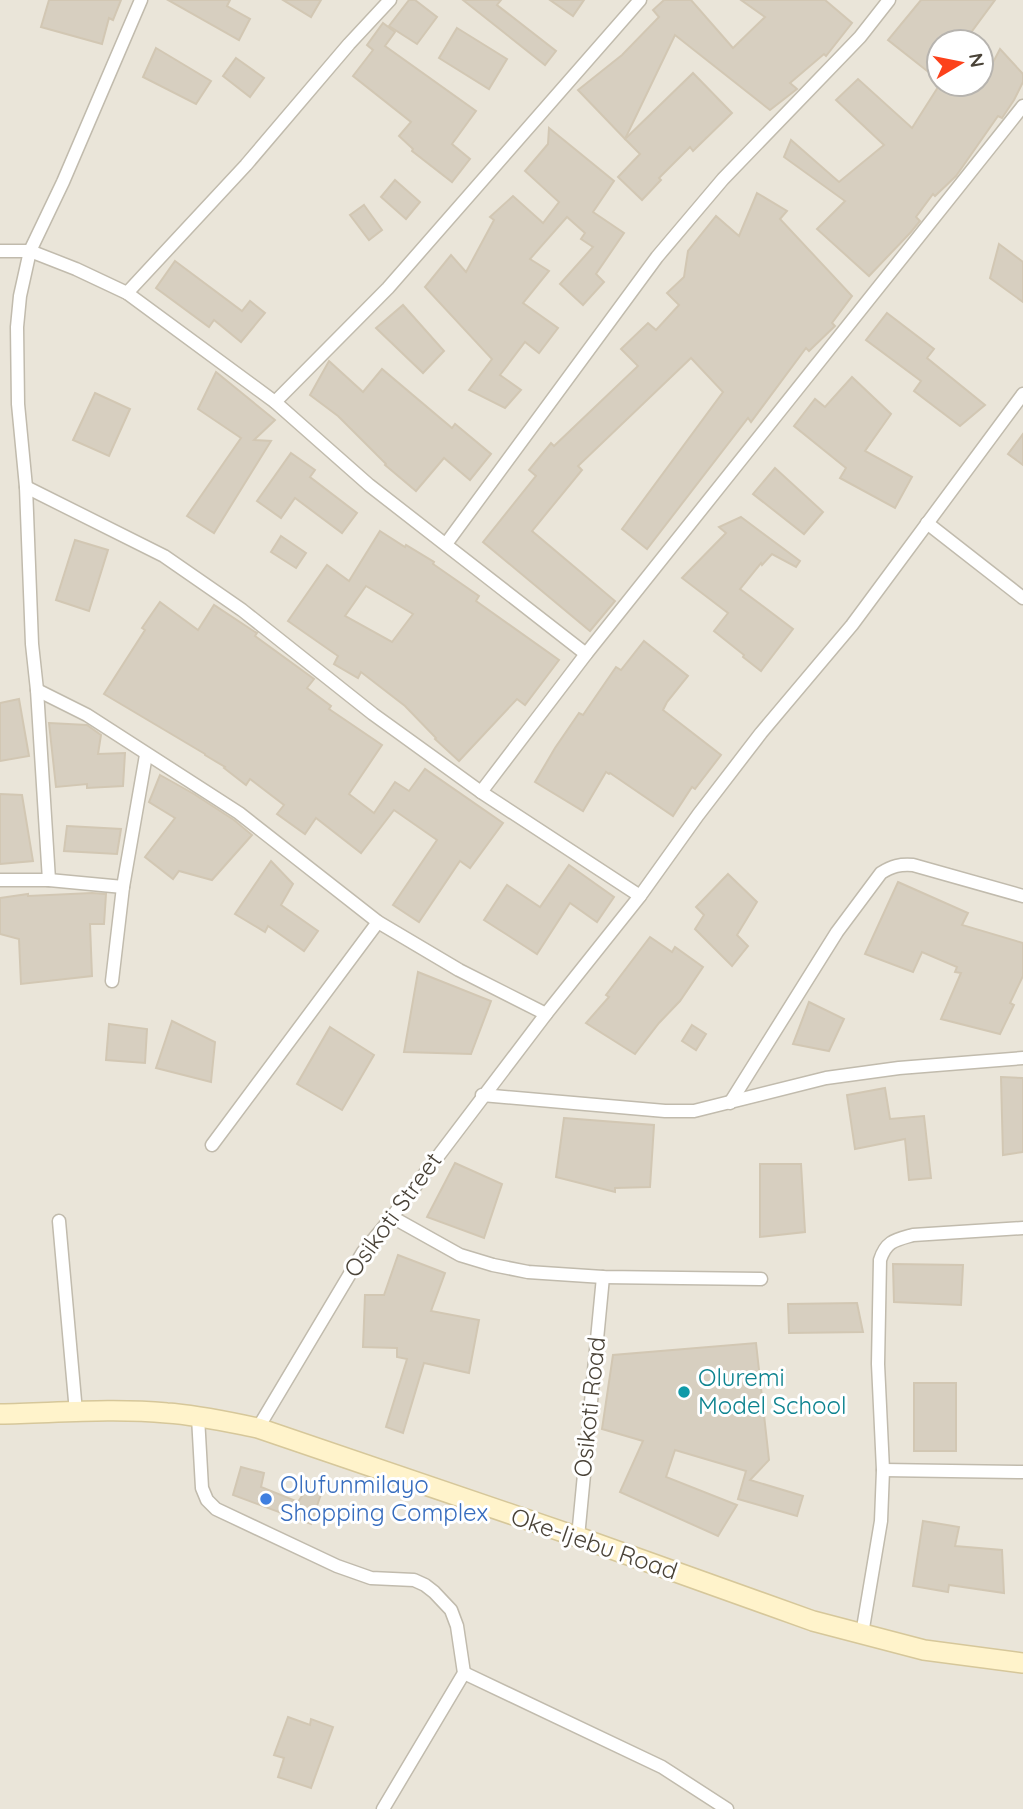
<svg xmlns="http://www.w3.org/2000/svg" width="1023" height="1809" viewBox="0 0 1023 1809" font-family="Quicksand,sans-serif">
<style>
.residential{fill:#eae5d9;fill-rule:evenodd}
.building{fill:#d7cfc0;stroke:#d2c7b3;stroke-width:2;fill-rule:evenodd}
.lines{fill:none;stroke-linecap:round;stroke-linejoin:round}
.minor-casing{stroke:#c1bbad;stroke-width:15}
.secondary-casing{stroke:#d6c79a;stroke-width:22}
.minor{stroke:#fff;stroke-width:12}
.secondary{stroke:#fff3cb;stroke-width:19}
.culture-dot{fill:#0f9aa8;stroke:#fff;stroke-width:2.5}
.shop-dot{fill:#3f7fe0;stroke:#fff;stroke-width:2.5}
.labels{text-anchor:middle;stroke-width:6;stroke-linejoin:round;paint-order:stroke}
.street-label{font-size:24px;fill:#4a4338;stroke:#fff}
.culture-label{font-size:24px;fill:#0d838f;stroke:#fff;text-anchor:start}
.shop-label{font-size:24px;fill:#366cbe;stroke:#fff;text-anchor:start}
</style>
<rect width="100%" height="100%" fill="#f6f3eb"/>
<path class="residential" d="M0,0H1023V1809H0ZM939,42H981V84H939Z"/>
<g class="building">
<path d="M49,0H121L113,20L109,18L102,44L41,27Z"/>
<path d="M168,0H230L227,6L250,19L239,40Z"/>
<path d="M283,0H321L311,17Z"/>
<path d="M409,0H415L437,17L417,44L389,26Z"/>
<path d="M463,0H501L497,5L556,51L545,65Z"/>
<path d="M550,0H584L573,16Z"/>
<path d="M664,0H691L733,48L765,17L741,0H825L852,23L826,56L824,54L790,83L797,89L770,110L675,35L625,139L578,90L622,55L659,17L653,10Z"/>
<path d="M921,0H995L964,42H939V66L931,74L888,40Z"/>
<path d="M383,23L395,32L385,46L476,111L452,144L470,159L452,182L412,151L413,149L399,136L411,122L353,76L373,50L367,45Z"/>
<path d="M457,28L507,59L489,89L439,58Z"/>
<path d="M156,48L211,81L196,104L143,77Z"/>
<path d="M1000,49L1023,74V82L1014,100L1002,118L998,116L956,176L935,196L933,194L916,217L920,221L911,232L869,276L817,229L845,201L784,157L791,140L839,182L884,145L836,100L858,79L912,128L940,84H981V64L989,70Z"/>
<path d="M236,58L264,78L250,97L223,76Z"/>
<path d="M693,73L732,113L693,151L690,147L659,178L661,180L642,200L618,177L640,154L625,139Z"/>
<path d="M549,128L614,181L593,212L624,233L596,274L604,282L583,305L560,284L593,247L581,239L585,233L567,217L530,259L549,271L523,303L558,328L539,353L525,342L500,375L521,390L505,408L469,390L492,359L425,287L451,255L466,272L494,220L490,217L513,196L543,223L559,202L525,171L548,144Z"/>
<path d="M395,180L420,202L406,219L381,197Z"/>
<path d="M757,193L787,211L780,219L852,296L832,323L835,326L809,351L806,348L751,422L748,418L647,549L622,529L723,392L691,358L578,466L582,470L532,531L615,601L590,631L483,542L536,476L529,470L551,443L554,446L638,366L621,349L648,323L656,330L679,305L667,293L684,277L688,251L716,216L739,236Z"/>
<path d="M364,205L382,230L369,240L350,215Z"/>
<path d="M999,244L1023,262V302L990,278Z"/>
<path d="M175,261L242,311L250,301L265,313L241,342L214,320L209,327L156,288Z"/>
<path d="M403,305L444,351L423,373L376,328Z"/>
<path d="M887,313L934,349L927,358L985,405L960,426L914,391L921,381L866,340Z"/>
<path d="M329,361L363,392L382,369L452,428L455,424L491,454L470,480L444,458L416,491L385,465L386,464L338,416L310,395Z"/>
<path d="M216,372L275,420L254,440L271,441L214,533L187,516L241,438L198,409Z"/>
<path d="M852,377L891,414L865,451L912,477L895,508L840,478L846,468L794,426L815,399L825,407Z"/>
<path d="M95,393L130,409L109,456L73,440Z"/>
<path d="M1023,434V465L1008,454Z"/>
<path d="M291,453L315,470L310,477L357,513L342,533L295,498L281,518L257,501Z"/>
<path d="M775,468L823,512L804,534L753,494Z"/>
<path d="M741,517L800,561L796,567L772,554L762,565L761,563L740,589L793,629L761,671L743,657L744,655L714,631L728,613L682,578L726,533L719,527Z"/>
<path d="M380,531L405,547L406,545L434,562L433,564L479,596L476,601L559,660L525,705L517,699L459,761L435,739L436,738L405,706L361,672L358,678L334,664L338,656L288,621L327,565L349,581ZM366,586L413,614L392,642L345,616Z"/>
<path d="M281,536L306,553L296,568L271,552Z"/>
<path d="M75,540L108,550L89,611L56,600Z"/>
<path d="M160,602L198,630L214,605L255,632L257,633L255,636L314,679L307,688L331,706L329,709L382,745L349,794L374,813L395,782L409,791L425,769L503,823L470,868L460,861L419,922L393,905L437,840L394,810L361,853L316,818L305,834L277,814L284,805L250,779L246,785L224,768L225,767L205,755V754L104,694L145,630L142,628Z"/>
<path d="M644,641L688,676L667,702L663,710L721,755L695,789L692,787L673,816L610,773L609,774L606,772L583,811L535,782L555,748L579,713L583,715L616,667L621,670Z"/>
<path d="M19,699L29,756L0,761V703Z"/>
<path d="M49,723L87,725L101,735L98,754L125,753L123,786L87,788V784L56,787Z"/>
<path d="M160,775L194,794L234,820L252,835L212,880L179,871L173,879L145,857L175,818L149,802Z"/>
<path d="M0,794L22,795L33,861L0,864Z"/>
<path d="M67,826L121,829L117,854L64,851Z"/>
<path d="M271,861L293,884L281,905L318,931L304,951L268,926L265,932L235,914Z"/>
<path d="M569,865L614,897L597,922L570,903L537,954L484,920L507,885L540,907Z"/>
<path d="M728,874L757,902L737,935L748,946L732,966L695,929L704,915L696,907Z"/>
<path d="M898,882L968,913L962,925L1023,943V976L1010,1003L1014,1005L1000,1034L941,1019L961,973L955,972L957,967L922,952L913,972L865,954Z"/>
<path d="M92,893L106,894L104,924H90L92,976L21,984L19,939L0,934V898L28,894V896Z"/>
<path d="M650,937L672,952L675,947L703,967L680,1001L659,1023L635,1054L586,1023L609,997L606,995Z"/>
<path d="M418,972L491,1001L471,1054L404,1052Z"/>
<path d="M809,1002L844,1019L829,1051L793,1044Z"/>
<path d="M172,1021L215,1042L211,1082L156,1068Z"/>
<path d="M109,1024L147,1029L145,1063L106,1060Z"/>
<path d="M692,1025L706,1034L696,1050L682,1041Z"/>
<path d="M330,1027L374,1055L342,1110L297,1084Z"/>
<path d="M1001,1077L1023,1078V1152L1003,1155Z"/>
<path d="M885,1088L890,1119L924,1116L931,1178L909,1180L905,1139L855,1149L847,1095Z"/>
<path d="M564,1118L654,1125L650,1187L615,1188V1192L556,1177Z"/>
<path d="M455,1163L502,1184L484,1238L427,1217Z"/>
<path d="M760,1164H801L805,1232L760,1237Z"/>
<path d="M398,1255L445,1273L431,1311L479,1320L469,1373L424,1363L403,1433L386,1427L407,1359L397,1357V1348L363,1347L365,1295H384Z"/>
<path d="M893,1264L963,1265L961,1305L894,1302Z"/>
<path d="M857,1303L863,1332L789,1333L788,1304Z"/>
<path d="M756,1343L769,1460L750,1480L803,1496L797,1516L738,1499L746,1471L675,1450L666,1477L737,1505L718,1536L620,1492L643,1441L602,1429L613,1355Z"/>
<rect x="914" y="1383" width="42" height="68"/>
<path d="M241,1467L264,1473L261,1487L298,1502L306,1490L321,1494L311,1524L233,1495Z"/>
<path d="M923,1521L959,1527L955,1546L1002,1550L1004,1593L949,1585L948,1592L913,1586Z"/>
<path d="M288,1717L310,1725L311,1719L333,1727L311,1788L278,1777L284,1758L274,1755Z"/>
</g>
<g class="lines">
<g class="minor-casing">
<g id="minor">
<path d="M0,251H30L76,269L127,293L275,402L369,485L586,654"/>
<path d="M127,293L246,165L349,44L390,0"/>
<path d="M275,402L388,288L640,0"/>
<path d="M26,487L164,556L242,610L373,714L481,792L640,896L546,1014L392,1217L363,1252L258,1428"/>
<path d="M927,523L1023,598"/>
<path d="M446,544L657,257L723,179L860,37L889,0"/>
<path d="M37,690L87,715L239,813L378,922L459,970L546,1014"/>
<path d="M481,792L586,654L1023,106"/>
<path d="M0,880H49L123,887"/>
<path d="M49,880L37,690L32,644L26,487L18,404L17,327L20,296L30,251L63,182L141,0"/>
<path d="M640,896L698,815L761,733L852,625L1023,394"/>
<path d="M112,981L123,887L146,755"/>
<path d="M482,1095L665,1111H694L826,1078L899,1068L1023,1058"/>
<path d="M730,1103L837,932L881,873C892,866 900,864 913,865L1023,896"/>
<path d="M212,1145L378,922"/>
<path d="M392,1217L460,1255L493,1265L528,1272L603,1277L761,1279"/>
<path d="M59,1221L76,1412"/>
<path d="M198,1417L202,1488L207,1500L216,1509L337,1566L371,1578L414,1580L425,1585L434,1592L451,1610L457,1626L464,1673L383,1809"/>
<path d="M883,1470L1023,1472"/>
<path d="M578,1537L603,1277"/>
<path d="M862,1634L881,1521L883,1470L878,1364L880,1260C886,1241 895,1240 913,1235L1023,1228"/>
<path d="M464,1673L662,1767L727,1809"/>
</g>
</g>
<g class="secondary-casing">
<path id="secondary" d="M0,1414C56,1413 112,1408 167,1413C198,1415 228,1422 258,1428L578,1537L813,1621L924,1650L1023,1663"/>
</g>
<use href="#minor" class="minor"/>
<use href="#secondary" class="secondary"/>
</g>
<circle class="culture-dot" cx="684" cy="1392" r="7"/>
<circle class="shop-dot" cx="266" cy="1499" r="7"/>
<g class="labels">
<g class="street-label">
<text transform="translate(393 1215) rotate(-54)" y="8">Osikoti Street</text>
<text transform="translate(590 1407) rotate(-84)" y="8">Osikoti Road</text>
<text transform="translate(594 1544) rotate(19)" y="8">Oke-Ijebu Road</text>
</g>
<g class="culture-label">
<text x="698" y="1386">Oluremi<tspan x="698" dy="28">Model School</tspan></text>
</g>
<g class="shop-label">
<text x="280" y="1493">Olufunmilayo<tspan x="280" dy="28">Shopping Complex</tspan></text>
</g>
</g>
<g transform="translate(960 63) rotate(80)"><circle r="33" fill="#ffffff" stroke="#b7b4af" stroke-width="2"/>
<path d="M0-5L12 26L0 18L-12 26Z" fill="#fc411b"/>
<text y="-10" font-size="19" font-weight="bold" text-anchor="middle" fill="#4a4338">N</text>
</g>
</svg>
